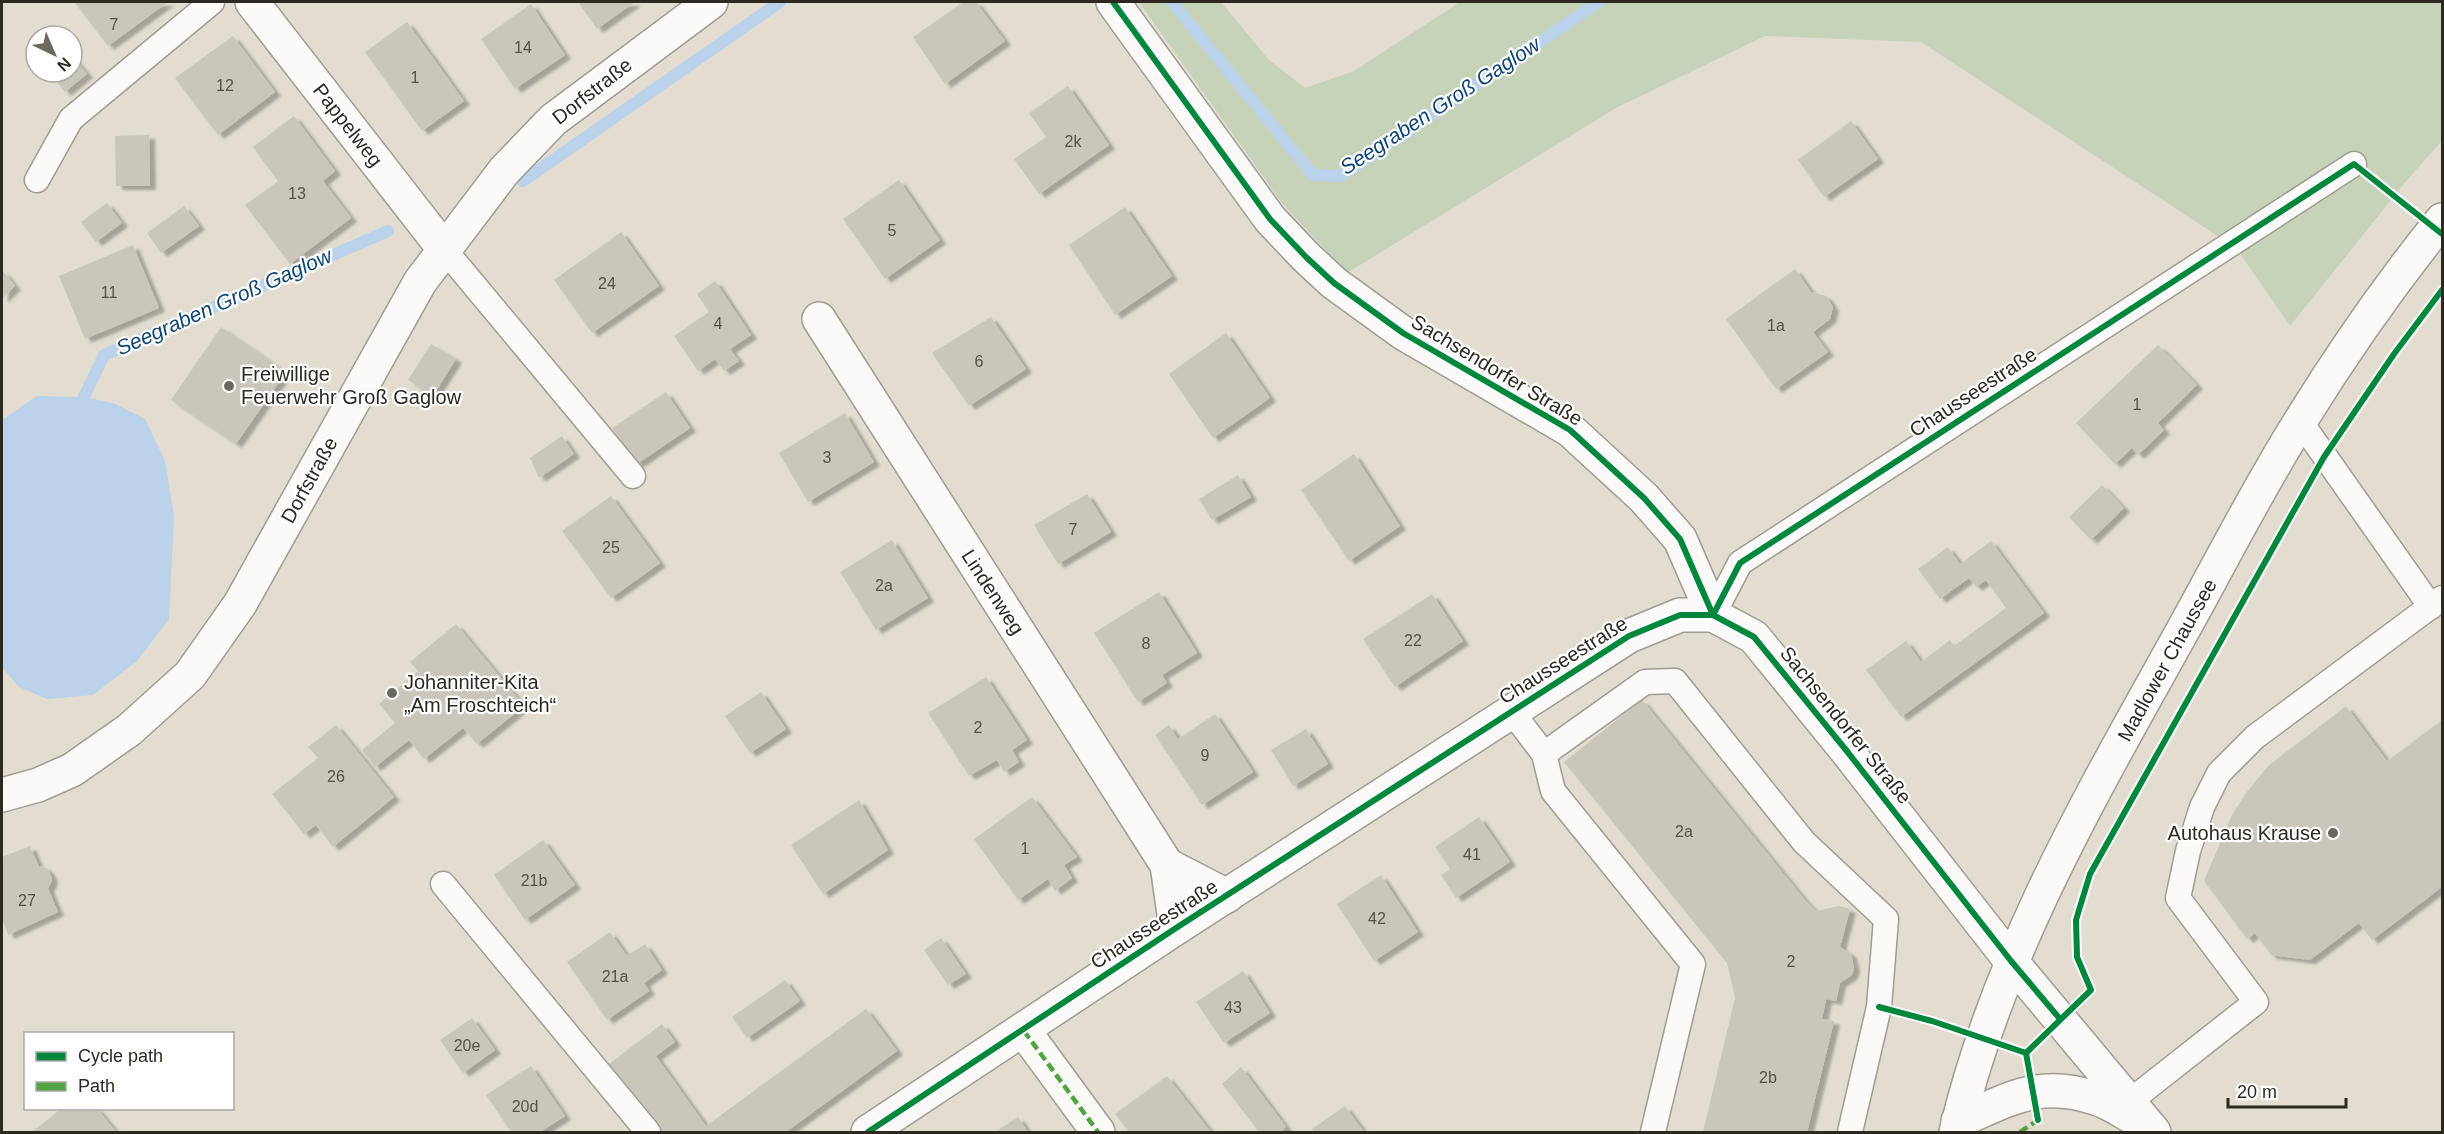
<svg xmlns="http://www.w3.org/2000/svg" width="2444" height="1134" viewBox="0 0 2444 1134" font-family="Helvetica,sans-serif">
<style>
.green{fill:#c6d3b8}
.water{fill:#bad2ea}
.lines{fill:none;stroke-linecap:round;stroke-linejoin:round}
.stream{stroke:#bad2ea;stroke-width:12}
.building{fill:#cac6bc;filter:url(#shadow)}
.lane-casing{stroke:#a09c93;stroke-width:27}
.street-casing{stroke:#a09c93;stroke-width:36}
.secondary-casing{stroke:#a09c93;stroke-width:36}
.lane{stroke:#fbfaf8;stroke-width:24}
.street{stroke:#fbfaf8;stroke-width:33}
.secondary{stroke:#fbfaf8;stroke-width:33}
.quiet{stroke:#52a341;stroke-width:4.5;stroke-dasharray:9 4.5;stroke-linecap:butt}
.cycleway-casing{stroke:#fff;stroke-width:10}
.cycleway{stroke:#00873e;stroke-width:6}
.poi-dot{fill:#6d685e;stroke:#fff;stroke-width:2}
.labels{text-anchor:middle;stroke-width:4.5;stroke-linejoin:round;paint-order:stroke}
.number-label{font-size:16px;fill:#555148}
.street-label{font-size:20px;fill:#2d2920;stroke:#fff}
.poi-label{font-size:20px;fill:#2d2920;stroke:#fff;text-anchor:start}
.water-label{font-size:21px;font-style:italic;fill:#0f4475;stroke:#fff}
</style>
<defs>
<filter id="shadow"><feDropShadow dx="6" dy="4" stdDeviation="1.5" flood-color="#0004"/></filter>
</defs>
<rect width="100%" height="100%" fill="#e3ddd1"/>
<path class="green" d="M1139,2H1221L1269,60L1305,88L1354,71L1460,2H2442V141L2407,180L2290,326L2236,248L1921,42L1765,36L1616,108L1347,273L1281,202Z"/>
<path class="water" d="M37,396L84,397L113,403L145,419L165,461L174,516L169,619L137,661L93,695L47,699L19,687L2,667V420Z"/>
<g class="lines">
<g class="stream">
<path d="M1172,2L1313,175L1341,176L1599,2"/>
<path d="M523,181L780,2"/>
<path d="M84,397L104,355L388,231"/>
</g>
</g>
<g class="building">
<path d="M74,2H168L108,46Z"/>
<path d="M578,2H635L597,29Z"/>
<path d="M963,2H976L1005,41L945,84L913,37Z"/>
<path d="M531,4L565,55L515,89L481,39Z"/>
<path d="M407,22L464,101L422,131L365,52Z"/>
<path d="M233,36L275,92L218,135L175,78Z"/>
<path d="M72,56L87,74L65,92L48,72H72Z"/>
<path d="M1068,86L1109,145L1039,194L1014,159L1046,137L1029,113Z"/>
<path d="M294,116L335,171L323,181L351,218L290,264L245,205L278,181L253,147Z"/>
<path d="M1851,121L1878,159L1824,197L1798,160Z"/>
<path d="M149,135L150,186H116L115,136Z"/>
<path d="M899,180L940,240L885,279L843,219Z"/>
<path d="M107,203L122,223L96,242L81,222Z"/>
<path d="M184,206L199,226L161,253L147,233Z"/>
<path d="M1125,207L1172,276L1115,315L1069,245Z"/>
<path d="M621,232L659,286L592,333L554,280Z"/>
<path d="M133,245L159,308L85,339L59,276Z"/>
<path d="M1795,269L1811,292L1826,296L1833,307L1830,319L1813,332L1828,352L1776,389L1726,319Z"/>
<path d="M2,270L15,286L2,299Z"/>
<path d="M715,281L751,335L730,349L739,361L724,371L715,359L698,371L674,336L709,312L697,294Z"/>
<path d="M991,317L1026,369L969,406L932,353Z"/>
<path d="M221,327L286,372L236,444L171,400Z"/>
<path d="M1226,333L1270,398L1213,438L1169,374Z"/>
<path d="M431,344L456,359L433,396L408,380Z"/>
<path d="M2158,345L2197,385L2158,423L2164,430L2138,455L2132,448L2115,464L2076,423Z"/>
<path d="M666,392L690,428L637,464L612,428Z"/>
<path d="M845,413L874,462L808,502L779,453Z"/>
<path d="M562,436L574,454L539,478L530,458Z"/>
<path d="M1354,454L1400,526L1349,561L1301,490Z"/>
<path d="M1238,475L1251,497L1212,520L1199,499Z"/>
<path d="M2102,485L2124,508L2091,540L2069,517Z"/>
<path d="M1087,494L1111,532L1058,564L1034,525Z"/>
<path d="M611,496L660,563L611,598L562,531Z"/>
<path d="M892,540L928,598L876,630L840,572Z"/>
<path d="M1991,541L2044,613L1901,717L1866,670L1906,641L1921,662L1950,640L1954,646L2006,608L1986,580L1976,587L1969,578L1940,599L1918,569L1948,547L1960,564Z"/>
<path d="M1159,592L1197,653L1162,675L1167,683L1138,702L1094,633Z"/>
<path d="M1432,594L1463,641L1395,687L1363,639Z"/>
<path d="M456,624L524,706L477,744L463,728L424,759L409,740L375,767L362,750L395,723L379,704L418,671L410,662Z"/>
<path d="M986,677L1027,740L1012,750L1019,762L1004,772L997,760L969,776L928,713Z"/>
<path d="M761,692L786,729L750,753L725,716Z"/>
<path d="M1642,700L1805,900L1816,911L1839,906L1850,909L1840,947L1851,954L1854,968L1852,975L1840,983L1836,1001L1826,999L1822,1019L1834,1021L1807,1132H1703L1735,998L1727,963L1564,762Z"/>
<path d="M2346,706L2387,761L2442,720V887L2372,940L2359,923L2310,960L2271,955L2255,933L2247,939L2204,881L2231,817L2246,793L2268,766Z"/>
<path d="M1215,714L1253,772L1202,805L1155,735L1169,725L1178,739Z"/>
<path d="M336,725L394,797L333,847L316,825L304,834L272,794L318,758L308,747Z"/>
<path d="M1306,729L1328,764L1293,786L1271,750Z"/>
<path d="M1032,797L1077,857L1064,865L1072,878L1055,891L1048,879L1018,900L974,839Z"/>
<path d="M859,800L888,850L823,894L791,845Z"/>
<path d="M1479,817L1510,862L1456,898L1441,875L1450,869L1435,847Z"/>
<path d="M543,840L575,885L525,920L494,875Z"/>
<path d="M30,846L39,867L43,866L48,870L51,876L52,881L48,888L58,912L8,935L2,918V857Z"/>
<path d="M1381,875L1418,932L1374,961L1337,904Z"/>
<path d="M610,932L627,956L645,944L662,970L644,983L649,991L607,1020L567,962Z"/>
<path d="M941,938L966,974L948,985L924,950Z"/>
<path d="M1243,971L1270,1013L1224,1043L1196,1002Z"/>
<path d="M785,980L800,1001L747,1038L732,1017Z"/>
<path d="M866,1009L897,1051L786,1132H659L609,1064L662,1024L675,1042L656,1056L706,1126Z"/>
<path d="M472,1018L495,1050L463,1073L440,1040Z"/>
<path d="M531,1066L565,1116L540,1132H511L486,1095Z"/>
<path d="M1241,1067L1286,1127L1280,1132H1259L1222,1084Z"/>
<path d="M1167,1076L1211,1132H1129L1115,1114Z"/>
<path d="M1345,1106L1364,1132H1315L1312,1129Z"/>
<path d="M62,1108H97L116,1132H32Z"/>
<path d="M1018,1117L1028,1132H995Z"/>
</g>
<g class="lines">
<g class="lane-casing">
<g id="lane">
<path d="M37,180L71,119L212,2"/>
<path d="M444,249L633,476"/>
<path d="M2300,421L2431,607"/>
<path d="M1713,615L1740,563L2354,164"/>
<path d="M1512,712L1544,754L1553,791L1693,964L1653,1132"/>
<path d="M1544,754L1645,682L1675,681L1804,842L1886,919L1879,1007L1850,1132"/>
<path d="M443,884L648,1132"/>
<path d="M2129,1102L2256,1002L2178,898L2188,851L2202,807L2219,773L2255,737L2442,598"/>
</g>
</g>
<g class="street-casing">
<g id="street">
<path d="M252,2L444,249"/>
<path d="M819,319L1167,865L1176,928"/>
<path d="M2,795L38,785L72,770L129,730L190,675L240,604L420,282L504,171L553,120L711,2"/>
<path d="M1167,865L1227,896"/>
<path d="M1024,1031L1098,1132"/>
</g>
</g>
<g class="secondary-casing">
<g id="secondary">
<path d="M1113,2L1270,219L1306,257L1334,283L1403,333L1570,430L1644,498L1680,539L1713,615L1754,637L1846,750L2011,961L2154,1132"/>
<path d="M1958,1121C2009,1100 2038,1079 2095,1098C2109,1102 2123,1112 2136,1119"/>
<path d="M868,1132L1176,928L1629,636L1680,615H1713"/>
<path d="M1956,1132C1999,951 2093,792 2183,630C2222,560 2258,488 2301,420C2343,352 2392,282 2442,220"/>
</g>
</g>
<use href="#lane" class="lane"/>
<use href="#street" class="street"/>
<use href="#secondary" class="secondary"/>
<g class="quiet">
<path d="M1024,1031L1098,1132"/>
<path d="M2020,1132L2038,1120"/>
</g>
<g class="cycleway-casing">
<g id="cycleway">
<path d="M1113,2L1270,219L1306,257L1334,283L1403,333L1570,430L1644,498L1680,539L1713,615L1754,637L1846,750L2011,961L2060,1019"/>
<path d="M1713,615L1740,563L2354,164L2442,234"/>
<path d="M1879,1007L1932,1021L2026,1053"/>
<path d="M2038,1120L2026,1053L2091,990L2077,957L2076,920L2090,874L2324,457L2394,354L2442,290"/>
<path d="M868,1132L1176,928L1629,636L1680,615H1713"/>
</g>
</g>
<use href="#cycleway" class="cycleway"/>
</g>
<g class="poi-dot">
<circle cx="229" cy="386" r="6"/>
<circle cx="392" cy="693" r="6"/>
<circle cx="2333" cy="833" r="6"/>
</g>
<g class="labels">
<g class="number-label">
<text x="114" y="30">7</text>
<text x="523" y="53">14</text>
<text x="415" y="83">1</text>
<text x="225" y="91">12</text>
<text x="1073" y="147">2k</text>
<text x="297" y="199">13</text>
<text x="892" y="236">5</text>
<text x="607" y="289">24</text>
<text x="109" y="298">11</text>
<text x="718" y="329">4</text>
<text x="1776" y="331">1a</text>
<text x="979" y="367">6</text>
<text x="2137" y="410">1</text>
<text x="827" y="463">3</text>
<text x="1073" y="535">7</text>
<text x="611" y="553">25</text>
<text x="884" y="591">2a</text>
<text x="1413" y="646">22</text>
<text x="1146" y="649">8</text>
<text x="978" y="733">2</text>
<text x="1205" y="761">9</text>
<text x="336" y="782">26</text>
<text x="1684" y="837">2a</text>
<text x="1025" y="854">1</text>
<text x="1472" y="860">41</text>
<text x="534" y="886">21b</text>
<text x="27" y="906">27</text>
<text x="1377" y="924">42</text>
<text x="1791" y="967">2</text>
<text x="615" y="982">21a</text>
<text x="1233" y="1013">43</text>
<text x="467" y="1051">20e</text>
<text x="1768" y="1083">2b</text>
<text x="525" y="1112">20d</text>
</g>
<g class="street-label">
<text transform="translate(592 91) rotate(-38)" y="7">Dorfstraße</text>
<text transform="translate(348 125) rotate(52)" y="7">Pappelweg</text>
<text transform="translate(1497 370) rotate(31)" y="7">Sachsendorfer Straße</text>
<text transform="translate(1973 392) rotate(-33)" y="7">Chausseestraße</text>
<text transform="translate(309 480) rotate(-61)" y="7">Dorfstraße</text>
<text transform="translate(993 592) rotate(57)" y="7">Lindenweg</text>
<text transform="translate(1563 660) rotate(-32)" y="7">Chausseestraße</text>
<text transform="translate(2167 660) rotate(-61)" y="7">Madlower Chaussee</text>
<text transform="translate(1846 725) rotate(51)" y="7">Sachsendorfer Straße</text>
<text transform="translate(1154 924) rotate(-33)" y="7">Chausseestraße</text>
</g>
<g class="poi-label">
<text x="241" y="381">Freiwillige<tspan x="241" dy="23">Feuerwehr Groß Gaglow</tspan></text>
<text x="404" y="689">Johanniter-Kita<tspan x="404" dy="23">„Am Froschteich“</tspan></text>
<text x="2321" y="840" text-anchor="end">Autohaus Krause</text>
</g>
<g class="water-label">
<text transform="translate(1440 106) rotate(-33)" y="7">Seegraben Groß Gaglow</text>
<text transform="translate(224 302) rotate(-24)" y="7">Seegraben Groß Gaglow</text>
</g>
</g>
<rect width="2444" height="1134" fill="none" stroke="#2d2920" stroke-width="6"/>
<rect x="24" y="1032" width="210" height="78" fill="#ffffff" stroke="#aba9a6" stroke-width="1.5"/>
<rect x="36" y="1052" width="30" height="9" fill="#00873e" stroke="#aba9a6" stroke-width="1.5"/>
<text x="78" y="1062" font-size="18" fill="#2d2920">Cycle path</text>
<rect x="36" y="1082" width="30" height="9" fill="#52a341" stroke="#aba9a6" stroke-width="1.5"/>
<text x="78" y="1092" font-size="18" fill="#2d2920">Path</text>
<g transform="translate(54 54) rotate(136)"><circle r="28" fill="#ffffff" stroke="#aba9a6" stroke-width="1.5"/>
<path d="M0-4.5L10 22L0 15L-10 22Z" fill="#6d685e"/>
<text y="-9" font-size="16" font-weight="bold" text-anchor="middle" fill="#2d2920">N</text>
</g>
<path d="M2228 1098v9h118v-9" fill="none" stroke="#2d2920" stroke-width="3"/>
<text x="2237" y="1098" font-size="18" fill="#2d2920" stroke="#ffffff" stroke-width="4.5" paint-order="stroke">20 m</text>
</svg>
